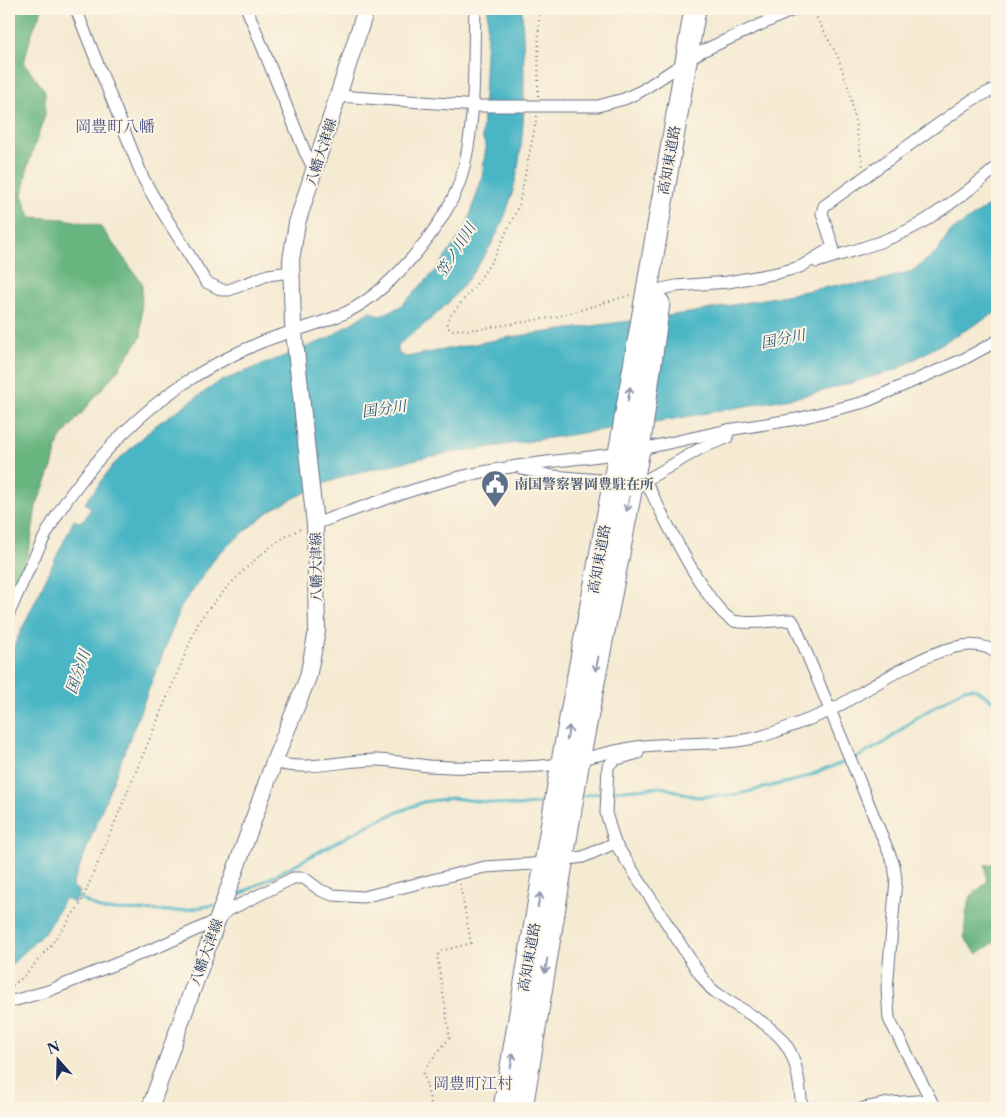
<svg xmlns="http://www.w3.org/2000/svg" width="1006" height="1117" viewBox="0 0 1006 1117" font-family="'Libre Caslon Text','Noto Serif JP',serif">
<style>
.forest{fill:#67b57f;stroke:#41726e}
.water{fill:#49b5c5;stroke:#327292}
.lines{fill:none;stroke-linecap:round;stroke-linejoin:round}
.stream{stroke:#49b5c5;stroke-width:3}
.street-casing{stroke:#677087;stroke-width:13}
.secondary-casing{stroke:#677087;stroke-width:18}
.highway-casing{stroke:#677087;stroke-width:23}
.path{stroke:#677087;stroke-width:2;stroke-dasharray:1 4;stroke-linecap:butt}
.street{stroke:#fff;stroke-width:11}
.secondary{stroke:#fff;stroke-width:16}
.highway{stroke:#fff;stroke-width:21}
.oneway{stroke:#8d97ae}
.labels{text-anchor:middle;stroke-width:4;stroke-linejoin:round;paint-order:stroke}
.street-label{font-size:14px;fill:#1b2f5e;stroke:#fcf5e5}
.service-label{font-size:14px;font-weight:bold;fill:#4e5e75;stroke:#fcf5e5;text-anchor:start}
.water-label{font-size:15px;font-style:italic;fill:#29577d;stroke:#fcf5e5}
.quarter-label{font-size:16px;fill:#51588c;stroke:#fcf5e5}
</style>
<rect width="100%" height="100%" fill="#fcf5e5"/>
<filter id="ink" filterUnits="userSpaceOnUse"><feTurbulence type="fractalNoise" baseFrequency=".02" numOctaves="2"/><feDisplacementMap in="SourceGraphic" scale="10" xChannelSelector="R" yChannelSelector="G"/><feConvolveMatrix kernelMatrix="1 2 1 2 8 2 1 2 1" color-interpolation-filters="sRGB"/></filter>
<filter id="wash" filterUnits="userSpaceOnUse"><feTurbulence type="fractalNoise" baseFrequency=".0096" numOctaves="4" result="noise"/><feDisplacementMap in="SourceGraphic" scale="20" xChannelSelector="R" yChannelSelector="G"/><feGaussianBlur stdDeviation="1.12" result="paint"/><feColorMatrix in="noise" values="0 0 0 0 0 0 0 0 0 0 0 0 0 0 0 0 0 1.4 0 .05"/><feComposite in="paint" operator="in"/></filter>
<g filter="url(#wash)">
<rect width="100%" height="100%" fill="#f5ead2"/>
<g class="forest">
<path d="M9,9H42L31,35L24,63L45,91V115L28,165L22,195L30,217L64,219L100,226L142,283L141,337L117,371L59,440L52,467L36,506L31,541L21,579L9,605Z"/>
<path d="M997,863L995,942L977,954L964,937L966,913L971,896L987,882L985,865Z"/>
</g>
<path class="water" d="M488,9H522C524,73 529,142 509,204C500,234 480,265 460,289C443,311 420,328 398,345V353L406,357L511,337L696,312L838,285L868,284L912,271L938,251L950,232L997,200V312L896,370L812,394L674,419L426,457L351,474L318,486L269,511L218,554L181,607L72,886L80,892L74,903L65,898L46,931L9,967V656L74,520L79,522L85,519L91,508L85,503L113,465L156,425L219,382L327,339L370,311L380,316L401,306L436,270L466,228L482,178L486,146L482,137Z"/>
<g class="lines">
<g class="stream">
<path d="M856,758L884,743L916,718L964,689L974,688L997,703"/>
<path d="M611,791L662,787L696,797L735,795L800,779L847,761"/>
<path d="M582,796L603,792"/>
<path d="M73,895L103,910L179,911L214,905"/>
<path d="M235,897L376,821L423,802L452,798L519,806L549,802"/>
</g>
</g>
</g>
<g filter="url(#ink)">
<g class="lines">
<g class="street-casing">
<g id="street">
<path d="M76,9L143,178L157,203L206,282L222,290H229L268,275L291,272"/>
<path d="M247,9L305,152L315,171"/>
<path d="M339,96L477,106H598L624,99L641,91L702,51L795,9"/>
<path d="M817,262C854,250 893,241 926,220C951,204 975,186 997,167"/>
<path d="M647,292L676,286L728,282L777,273L800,267L833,247L822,213L824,206L972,100L997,88"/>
<path d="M637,450L728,430L797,419L865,402L962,360L997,341"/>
<path d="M522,469L553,476L599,480"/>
<path d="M646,482C660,509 708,611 734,621C747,625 777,620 792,620L795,625L894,865L896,879L887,989L889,1019L935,1108"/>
<path d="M641,483L703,447L727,438L728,430"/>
<path d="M315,524C361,507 408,490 456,478C510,464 566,461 621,453"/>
<path d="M9,613C28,570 48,523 77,486C106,448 141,413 180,386C206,368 235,353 264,341C288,332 314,326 338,316C385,298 444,228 460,181C477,128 473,64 475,9"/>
<path d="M638,753L614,760L608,766L606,813L615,843L699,973C704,979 708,987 714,991C737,1009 772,1022 788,1048C798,1064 800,1089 802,1108"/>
<path d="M274,762C305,772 343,760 375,760C393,760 410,764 428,766C463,768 505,768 541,766C576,763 609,750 644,746C688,741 732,748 775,732C793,725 813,719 831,710C866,693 961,620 997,654"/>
<path d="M9,1002L48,991L160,946L209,924L229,910L293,878H304L320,890L333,895L363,897L485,867L532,864L583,857L615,843"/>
<path d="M864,1108L890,1103L930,1100"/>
</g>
</g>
<g class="secondary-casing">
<path id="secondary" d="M150,1108L274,762L308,677L317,631L315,524L293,323L291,260L297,223L366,9"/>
</g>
<g class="highway-casing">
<g id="highway">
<path d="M504,1108L562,762L621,442L695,9"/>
<path d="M522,1108L579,760L639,450L659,303"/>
</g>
</g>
<g class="path">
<path d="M812,9L838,57L850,93L863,167"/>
<path d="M538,96L539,9"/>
<path d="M537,116L519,205L495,256L475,286L450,316L447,325L450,330L480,329L560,316L630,295"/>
<path d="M9,989L24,976L51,945L81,903L199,621C222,591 267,541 303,528"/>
<path d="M432,1108L423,1071L450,1037L437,956L442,951L471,943L460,884"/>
</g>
<use href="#street" class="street"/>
<use href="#secondary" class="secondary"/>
<use href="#highway" class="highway"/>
</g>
<defs><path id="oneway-shaft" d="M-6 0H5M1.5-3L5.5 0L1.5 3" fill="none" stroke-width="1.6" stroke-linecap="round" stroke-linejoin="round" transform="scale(1.25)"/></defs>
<g class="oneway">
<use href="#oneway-shaft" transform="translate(629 394) rotate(-80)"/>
<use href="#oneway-shaft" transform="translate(628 504) rotate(101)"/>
<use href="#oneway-shaft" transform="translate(597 664) rotate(101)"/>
<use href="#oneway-shaft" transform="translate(568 733) rotate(-80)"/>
<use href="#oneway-shaft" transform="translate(539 900) rotate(-80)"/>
<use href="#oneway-shaft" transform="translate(546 966) rotate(99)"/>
<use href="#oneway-shaft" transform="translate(512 1060) rotate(-80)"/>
</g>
</g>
<defs>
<g id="civic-pin" transform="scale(1.4375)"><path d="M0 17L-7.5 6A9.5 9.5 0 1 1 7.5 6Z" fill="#5c6f8a" stroke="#fcf5e5"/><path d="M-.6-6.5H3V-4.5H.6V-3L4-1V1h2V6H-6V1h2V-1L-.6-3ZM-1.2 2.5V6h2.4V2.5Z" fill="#fff"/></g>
</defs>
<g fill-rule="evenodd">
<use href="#civic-pin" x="495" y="484"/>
</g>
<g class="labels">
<g class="street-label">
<text transform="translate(321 152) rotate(-72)" y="5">八幡大津線</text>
<text transform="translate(669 160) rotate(-80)" y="5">高知東道路</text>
<text transform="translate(599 559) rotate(-80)" y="5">高知東道路</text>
<text transform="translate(316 567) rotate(-91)" y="5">八幡大津線</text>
<text transform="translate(206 952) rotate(-70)" y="5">八幡大津線</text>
<text transform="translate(529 957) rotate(-80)" y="5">高知東道路</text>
</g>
<g class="service-label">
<text x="514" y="489">南国警察署岡豊駐在所</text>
</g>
<g class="water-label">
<text transform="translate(456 250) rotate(-58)" y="5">笠ノ川川</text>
<text transform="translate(783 339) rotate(-11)" y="5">国分川</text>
<text transform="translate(384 409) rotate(-8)" y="5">国分川</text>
<text transform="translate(78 672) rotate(-71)" y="5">国分川</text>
</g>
<g class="quarter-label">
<text x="115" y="132">岡豊町八幡</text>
<text x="473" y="1089">岡豊町江村</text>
</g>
</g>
<rect width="1006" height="1117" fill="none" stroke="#fcf5e5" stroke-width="30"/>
<g transform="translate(58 1060) rotate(340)" stroke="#fcf5e5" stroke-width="4" paint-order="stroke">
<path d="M0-4L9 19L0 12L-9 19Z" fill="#1b2f5e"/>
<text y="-8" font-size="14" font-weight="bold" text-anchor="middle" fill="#1b2f5e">N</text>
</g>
</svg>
